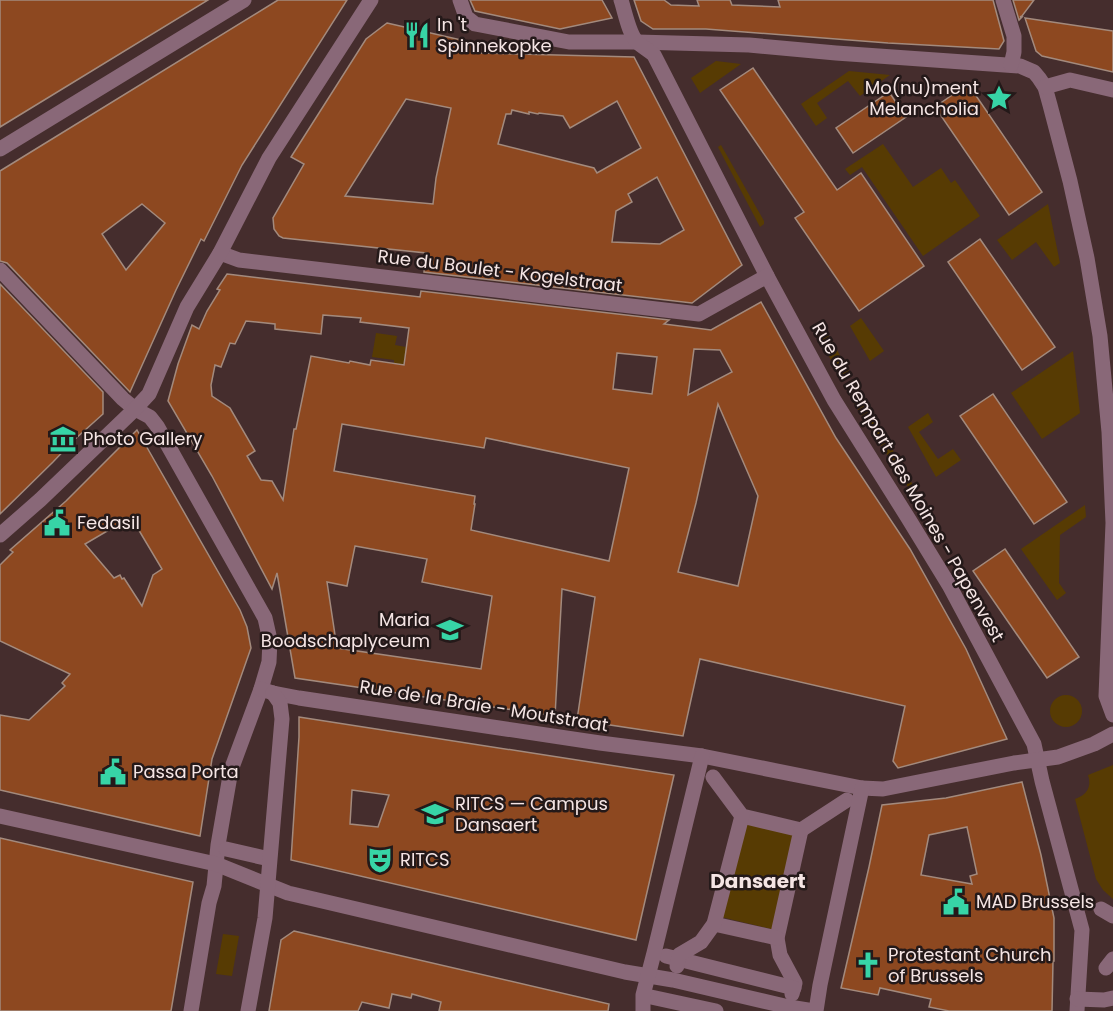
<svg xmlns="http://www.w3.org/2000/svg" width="1113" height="1011" viewBox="0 0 1113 1011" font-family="Poppins,sans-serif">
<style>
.green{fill:#573b03}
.building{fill:#8d4820;stroke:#a38a7d;stroke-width:1.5;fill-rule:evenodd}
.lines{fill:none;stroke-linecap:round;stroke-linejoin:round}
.minor{stroke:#896878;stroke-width:15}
.labels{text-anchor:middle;stroke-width:5;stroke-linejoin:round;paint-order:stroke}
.poi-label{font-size:18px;fill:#f5e5e4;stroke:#241919;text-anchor:start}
.street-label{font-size:18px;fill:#f5e5e4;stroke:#241919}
.neighbourhood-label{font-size:20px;font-weight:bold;fill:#f5e5e4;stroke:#241919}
</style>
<rect width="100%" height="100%" fill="#452d2d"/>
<g class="green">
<path d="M716,61L741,64L700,93L691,78Z"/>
<path d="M849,71L890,75L860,96L848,81L817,103L827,118L816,126L801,104Z"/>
<path d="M883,144L913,187L941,168L951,183L955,180L980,216L923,256L862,167L850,175L845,169Z"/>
<path d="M721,145L764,221V224L760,227L718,147Z"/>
<path d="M1048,204L1060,263L1054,267L1036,242L1012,260L997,240Z"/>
<path d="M861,318L884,351L870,361L850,326Z"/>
<path d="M821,322L850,373L842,379L812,327Z"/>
<path d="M376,333L397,336L395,345L406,347L403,368L394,367V360L372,357Z"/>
<path d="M1073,351L1080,413L1042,439L1011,393Z"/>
<path d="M862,397L921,499L917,501L853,402Z"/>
<path d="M928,413L933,422L919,432L938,459L953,449L961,460L936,477L908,427Z"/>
<path d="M1085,505L1086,517L1060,535L1059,583L1066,593L1057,600L1021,549Z"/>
<circle cx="1066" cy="711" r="16"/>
<path d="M1113,765V899L1103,890L1096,879L1075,799C1087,795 1092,787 1088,775Z"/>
<path d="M743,820L798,832L775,930L721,917Z"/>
<path d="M223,934L239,936L232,976L216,974Z"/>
</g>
<g class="building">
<path d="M0,0H208L0,127Z"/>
<path d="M278,0H347L242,165L204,241L201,239L176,290L130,392L7,263L0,261V171ZM142,204L165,223L126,270L102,234Z"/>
<path d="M470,0H602L612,18L560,29L475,11Z"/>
<path d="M634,0H664L671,5L699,6L697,0H730L732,5L780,7L778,0H993L1004,41L999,49L888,43L706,29H653L641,21Z"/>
<path d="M1013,0H1034L1022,16L1020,17H1022L1019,20Z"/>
<path d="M1025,18L1113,31V72L1042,56L1036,51Z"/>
<path d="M387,23L479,44L480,53L634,57L742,265L692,303L424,272L426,253L283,238L279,236L274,229L273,218L304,164L291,157L366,39ZM406,99L451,108L436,178L433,204L345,196ZM617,101L641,148L597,173L594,168L498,144L506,114H511L512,110L529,114V112L538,114L539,113L563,116L570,128ZM657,177L684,230L660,244L612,242L616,211L632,202L628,194Z"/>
<path d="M753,68L837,190L861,173L924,266L859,311L795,218L804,212L720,90Z"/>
<path d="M968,84L1042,192L1009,215L935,107Z"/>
<path d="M889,92L906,117L853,153L836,128Z"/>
<path d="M980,239L1055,347L1022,370L948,262Z"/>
<path d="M227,274L420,297L421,291L669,320L664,324L711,330L761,302L836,438L910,549L966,649L1007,739L898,768L893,761L905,706L700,659L683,736L577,720L595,597L562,589L555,716L295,678L277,573L272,589L212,476L168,401L178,364L192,325L199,329L207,311L220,290L217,289ZM323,315L361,318L360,322L409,328L404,365L371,360L370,365L350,361L349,363L311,356L296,429H294L283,500L272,481L261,480L247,456L255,451L230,408L212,396L211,385L215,365L221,367L230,343L235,344L246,321L275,324V329L321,334ZM694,349L720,350L732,372L688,395ZM617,353L657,357L652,394L613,389ZM718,404L758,496L738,586L678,572L696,503ZM342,424L484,448L486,438L629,468L609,561L471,530L475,504H474L475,496L334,471ZM355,546L427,559L422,582L492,596L481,669L337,648L327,582L347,586Z"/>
<path d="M0,284L103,392V414L74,440L53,462L0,514Z"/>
<path d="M993,394L1067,502L1034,524L960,416Z"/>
<path d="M137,430L240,610L247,627L251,648L212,759L200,836L0,790V715L29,720L65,686L62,683L70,674L0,641V565L13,552L10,550L66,501ZM131,517L162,569L153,575L142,606L124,578L122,579L120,575L114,578L85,544Z"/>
<path d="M1005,549L1079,657L1047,678L973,571Z"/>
<path d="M299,717L674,775L636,940L291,860L299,737ZM352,790L389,795L378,827L350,824Z"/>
<path d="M1022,782L1041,855L1054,918V961H1053L1052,1011H949L929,1007L931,999L880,988L878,995L841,988L869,867L882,805L946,798ZM967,827L977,874L970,876L972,884L921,875L929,835Z"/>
<path d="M0,838L193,882L171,1011H0Z"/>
<path d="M294,931L609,1004L608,1011H439L441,1002L412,994L411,998L392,994L389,1008L362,1002L358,1011H269L281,940Z"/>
</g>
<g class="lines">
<g class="minor">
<path d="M460,0L466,17L475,24L569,42H637L749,45L836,53L1020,66L1034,72L1039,78L1045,87L1050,105L1070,181L1087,258L1100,336L1109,432L1113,523L1106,696L1113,715"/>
<path d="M621,0C625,12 629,34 637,42C642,47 649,50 654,55L767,276L834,400L908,518L949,585L1034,744L1042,781L1082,930L1077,1011"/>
<path d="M1003,0L1014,36V52L1011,65"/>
<path d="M1045,87L1070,80L1113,90"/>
<path d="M0,149L244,0"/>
<path d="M220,253L239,260L699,314L767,276"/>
<path d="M0,270L123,399L135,409L150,417L157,426L265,618L270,640L269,662L261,689L231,770L218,845L214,886L209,903L191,1011"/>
<path d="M0,535L40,500L135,409L149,394L187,307L220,253L269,158L371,0"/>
<path d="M261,689L273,693L299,698L600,743L702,756L862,788L883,789L1014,763L1058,757L1094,744L1113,734"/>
<path d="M713,777L742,816L801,830L777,938L780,955L795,983L792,994"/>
<path d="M0,816L216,864L288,893L625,972L673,980L789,1007L814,1011"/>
<path d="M801,830L847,800"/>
<path d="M226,849L265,858"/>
<path d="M1101,909L1113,916"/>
<path d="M714,924L777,938"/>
<path d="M666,956L794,988"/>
<path d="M677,966L679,955L701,942L714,924L742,816"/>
<path d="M1106,968L1113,959"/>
<path d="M651,997L716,1011"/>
<path d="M1077,999L1104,1000L1113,998"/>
<path d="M248,1011L265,918L282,719L280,703L273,693"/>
<path d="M643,1011V995L654,953L702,756"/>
<path d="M816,1011L820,985L862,788"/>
</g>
</g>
<defs>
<g id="restaurant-bare" transform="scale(2.07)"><path d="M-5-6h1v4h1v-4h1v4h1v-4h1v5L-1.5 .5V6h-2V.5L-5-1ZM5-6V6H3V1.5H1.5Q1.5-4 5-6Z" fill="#37d4a6" stroke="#241919" stroke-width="2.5" paint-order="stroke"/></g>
<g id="sight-bare" transform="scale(2.07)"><path d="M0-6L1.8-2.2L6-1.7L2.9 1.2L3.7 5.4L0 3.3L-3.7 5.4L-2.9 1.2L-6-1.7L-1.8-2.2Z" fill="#37d4a6" stroke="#241919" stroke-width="2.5" paint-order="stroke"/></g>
<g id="museum-bare" transform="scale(2.07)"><path d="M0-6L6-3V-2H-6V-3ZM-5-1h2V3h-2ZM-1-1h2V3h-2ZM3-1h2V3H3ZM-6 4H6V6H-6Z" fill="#37d4a6" stroke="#241919" stroke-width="2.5" paint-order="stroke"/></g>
<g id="civic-bare" transform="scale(2.07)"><path d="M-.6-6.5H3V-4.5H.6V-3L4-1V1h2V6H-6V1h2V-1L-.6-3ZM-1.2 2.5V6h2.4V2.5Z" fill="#37d4a6" stroke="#241919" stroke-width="2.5" paint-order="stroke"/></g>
<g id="school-bare" transform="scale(2.07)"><path d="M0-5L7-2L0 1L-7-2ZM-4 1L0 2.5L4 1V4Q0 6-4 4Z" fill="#37d4a6" stroke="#241919" stroke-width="2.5" paint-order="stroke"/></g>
<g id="university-bare" transform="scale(2.07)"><path d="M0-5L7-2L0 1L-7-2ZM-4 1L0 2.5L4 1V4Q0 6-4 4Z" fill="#37d4a6" stroke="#241919" stroke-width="2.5" paint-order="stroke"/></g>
<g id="theatre-bare" transform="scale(2.07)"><path d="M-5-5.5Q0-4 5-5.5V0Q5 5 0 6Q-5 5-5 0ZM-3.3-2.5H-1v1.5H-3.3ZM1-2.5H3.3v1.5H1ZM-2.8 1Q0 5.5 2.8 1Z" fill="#37d4a6" stroke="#241919" stroke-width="2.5" paint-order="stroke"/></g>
<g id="church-bare" transform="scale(2.07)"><path d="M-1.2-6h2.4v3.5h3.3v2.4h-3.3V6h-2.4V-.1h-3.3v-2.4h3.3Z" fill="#37d4a6" stroke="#241919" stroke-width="2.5" paint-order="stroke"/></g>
</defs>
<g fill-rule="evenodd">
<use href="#restaurant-bare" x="417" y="35"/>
<use href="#sight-bare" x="999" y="98"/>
<use href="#museum-bare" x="63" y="439"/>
<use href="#civic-bare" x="57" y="523"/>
<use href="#school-bare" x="450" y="630"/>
<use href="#civic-bare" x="113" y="772"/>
<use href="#university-bare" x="435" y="814"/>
<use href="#theatre-bare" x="380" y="860"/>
<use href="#civic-bare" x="956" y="902"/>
<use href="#church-bare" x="868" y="965"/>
</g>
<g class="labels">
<g class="poi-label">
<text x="437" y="31">In 't<tspan x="437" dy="21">Spinnekopke</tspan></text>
<text x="979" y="94" text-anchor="end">Mo(nu)ment<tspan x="979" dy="21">Melancholia</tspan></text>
<text x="83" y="445">Photo Gallery</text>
<text x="77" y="529">Fedasil</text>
<text x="430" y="626" text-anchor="end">Maria<tspan x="430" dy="21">Boodschaplyceum</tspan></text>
<text x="133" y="778">Passa Porta</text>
<text x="455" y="810">RITCS — Campus<tspan x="455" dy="21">Dansaert</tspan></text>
<text x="400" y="866">RITCS</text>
<text x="976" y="908">MAD Brussels</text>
<text x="888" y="961">Protestant Church<tspan x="888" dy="21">of Brussels</tspan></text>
</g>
<g class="street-label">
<text transform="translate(500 271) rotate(7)" y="6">Rue du Boulet - Kogelstraat</text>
<text transform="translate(908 482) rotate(60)" y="6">Rue du Rempart des Moines - Papenvest</text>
<text transform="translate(484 706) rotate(9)" y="6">Rue de la Braie - Moutstraat</text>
</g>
<g class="neighbourhood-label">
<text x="758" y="888">Dansaert</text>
</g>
</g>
</svg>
